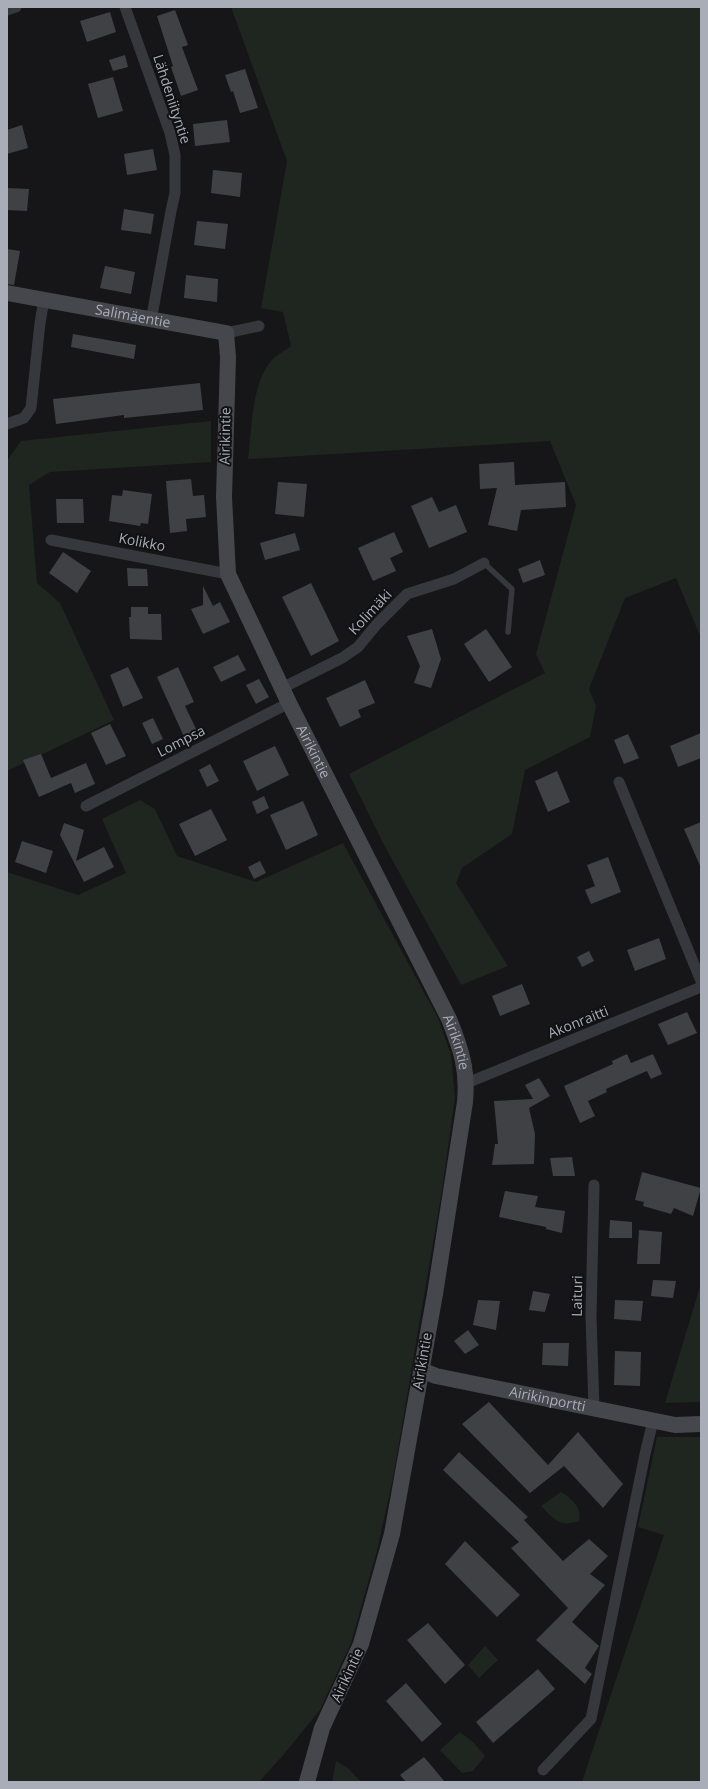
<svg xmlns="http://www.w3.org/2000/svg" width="708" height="1789" viewBox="0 0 708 1789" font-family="'Open Sans',sans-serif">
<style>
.green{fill:#1e261f}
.building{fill:#404145}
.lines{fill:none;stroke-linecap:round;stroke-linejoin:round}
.lane{stroke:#37383d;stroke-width:5.5}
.street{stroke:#37383d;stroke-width:11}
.secondary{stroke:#45474d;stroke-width:16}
.labels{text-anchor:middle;stroke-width:4;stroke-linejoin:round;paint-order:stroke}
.street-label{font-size:14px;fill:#a8adb8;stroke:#111113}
</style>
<rect width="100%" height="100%" fill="#161618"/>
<g class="green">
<path d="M231,7H701V638L676,578L625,598L589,689L596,706L590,737L525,770L512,834L462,868L456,883L508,966L461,985L382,841L349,774L545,673L536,654L576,505L550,441L248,459C252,429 251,385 271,361C276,355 285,351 291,346L283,312L261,308L287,161Z"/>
<path d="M211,421V462L50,472L29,485L37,583L60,603L114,720L7,771V461L21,441Z"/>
<path d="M140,800L155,809L177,856L256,882L343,843L438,1018L451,1055L455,1098L442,1190L394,1473L377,1551L351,1643L320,1710L285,1753L259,1782H7V872L78,895L126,873L102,819Z"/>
<path d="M701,1283V1402L665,1403Z"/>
<path d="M657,1437H701V1782H582L664,1535L638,1527Z"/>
<path d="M561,1492C572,1499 582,1507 579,1521C560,1528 554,1519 541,1506Z"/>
<path d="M485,1646L498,1660L479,1678L468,1665Z"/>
<path d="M460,1732L473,1742L485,1756L473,1771L462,1773L440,1750Z"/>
<path d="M336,1761L349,1769L361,1782H332Z"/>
</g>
<g class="building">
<path d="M175,10L188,45L182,47L198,90L181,96L171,67L173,66L157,16Z"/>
<path d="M110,12L116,32L87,42L80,21Z"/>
<path d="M125,55L128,67L113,71L109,60Z"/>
<path d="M245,69L258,108L240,113L233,91L231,92L225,75Z"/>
<path d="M113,77L123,111L98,118L88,84Z"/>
<path d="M227,120L230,142L195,146L193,124Z"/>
<path d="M22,125L28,148L7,154V130Z"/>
<path d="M153,149L157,170L127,175L124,154Z"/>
<path d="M213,170L242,173L240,197L211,193Z"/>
<path d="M7,188L29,189L27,211L7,210Z"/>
<path d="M124,209L154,214L151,234L121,230Z"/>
<path d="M197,221L228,224L225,249L194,245Z"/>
<path d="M7,249L20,251L14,285L7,284Z"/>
<path d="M105,266L135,272L131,294L100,288Z"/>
<path d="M186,275L218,279L217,302L184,298Z"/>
<path d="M73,334L136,345L134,359L71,347Z"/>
<path d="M200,383L203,410L124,418V415L56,424L53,399Z"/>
<path d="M514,462L515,485L565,482L566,507L521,510L517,531L488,525L497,488L480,489L479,464Z"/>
<path d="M191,479L193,496L204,495L206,517L186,519L187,531L170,533L166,481Z"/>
<path d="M278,482L307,484L304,517L275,514Z"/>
<path d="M123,490L152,494L148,524L141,523L140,526L109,521L112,495L122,496Z"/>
<path d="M432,497L439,512L456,505L467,532L429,548L411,506Z"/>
<path d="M56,499H83L84,523H57Z"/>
<path d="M394,532L403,552L390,558L396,571L373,581L358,548Z"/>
<path d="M295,533L300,550L265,560L260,543Z"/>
<path d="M63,552L91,571L77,593L49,573Z"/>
<path d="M540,560L545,575L523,583L518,569Z"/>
<path d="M127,568L147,569L148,586H128Z"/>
<path d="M311,583L339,641L311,656L282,597Z"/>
<path d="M203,586L213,606L220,602L230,622L203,634L191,609L203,605Z"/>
<path d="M131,607H148V614H161L162,640L130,639L129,617H131Z"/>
<path d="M432,629L441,659L431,688L414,683L420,666L407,636Z"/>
<path d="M486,629L512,667L489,682L464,644Z"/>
<path d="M238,655L246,670L221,682L213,667Z"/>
<path d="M128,667L143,698L123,707L110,675Z"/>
<path d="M178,667L194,702L185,706L198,733L185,739L157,677Z"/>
<path d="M259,679L269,697L256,704L246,685Z"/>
<path d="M365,680L375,703L358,710L361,717L340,727L326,698Z"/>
<path d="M153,718L163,739L152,744L142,723Z"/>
<path d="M110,724L126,756L106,765L91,733Z"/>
<path d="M701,733V758L678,767L670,746Z"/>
<path d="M628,734L639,758L624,764L614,740Z"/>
<path d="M275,746L289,775L257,791L243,761Z"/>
<path d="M41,754L51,778L86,763L95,784L75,793L71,783L39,797L23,760Z"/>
<path d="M210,764L219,781L207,787L199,770Z"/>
<path d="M557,771L570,802L548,812L535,781Z"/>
<path d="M264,796L269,808L257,814L252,802Z"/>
<path d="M303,801L318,835L286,850L270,815Z"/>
<path d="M211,809L227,840L195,856L179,824Z"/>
<path d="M701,822V868L684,829Z"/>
<path d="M64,823L84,830L76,861L104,847L114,867L84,882L60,835Z"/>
<path d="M22,841L53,851L46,873L15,862Z"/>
<path d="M608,857L621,892L591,904L585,890L595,886L587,865Z"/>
<path d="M260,861L266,873L254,879L248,867Z"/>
<path d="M659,938L666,959L635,971L627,950Z"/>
<path d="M589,951L594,961L582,967L577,957Z"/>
<path d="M522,984L530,1004L500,1016L492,996Z"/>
<path d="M687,1012L697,1033L668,1045L658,1024Z"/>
<path d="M627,1054L631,1063L653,1054L662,1074L651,1079L647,1071L606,1089L607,1092L588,1101L595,1116L580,1123L564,1086L613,1064L612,1061Z"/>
<path d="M539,1078L550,1096L529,1108L535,1134L534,1164L492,1165L495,1144H498L494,1101L533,1099L525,1085Z"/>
<path d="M572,1157L575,1176H553L550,1158Z"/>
<path d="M642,1172L701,1188L693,1216L674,1208L671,1214L643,1206L644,1202L635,1200Z"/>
<path d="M505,1191L538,1196L535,1207L565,1211L562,1233L546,1229V1227L499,1217Z"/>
<path d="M610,1220L632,1222V1238H609Z"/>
<path d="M639,1230L662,1232L660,1264H637Z"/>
<path d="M653,1280L676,1281L673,1298L651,1296Z"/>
<path d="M533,1291L550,1294L545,1312L529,1310Z"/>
<path d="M478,1300L500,1301L496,1330L473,1325Z"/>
<path d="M615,1300L643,1301L641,1321L614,1319Z"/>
<path d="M468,1330L479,1345L465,1354L454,1341Z"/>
<path d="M543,1343H569L568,1366L542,1365Z"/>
<path d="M615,1351L641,1352L640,1386L614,1385Z"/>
<path d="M489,1402L548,1465L578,1432L623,1484L603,1508L564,1466L530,1493L462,1424Z"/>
<path d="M459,1452L528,1517L524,1520L563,1561L589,1539L608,1556L590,1574L605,1585L572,1622L599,1646L585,1668L592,1674L585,1684L536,1640L568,1608L511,1548L519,1542L443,1470Z"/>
<path d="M465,1541L520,1595L497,1617L445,1564Z"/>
<path d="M428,1623L465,1665L445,1684L407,1640Z"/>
<path d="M538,1669L555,1689L493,1743L476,1722Z"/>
<path d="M406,1683L442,1724L422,1742L386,1701Z"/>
<path d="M424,1757L445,1782H406L400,1775Z"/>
</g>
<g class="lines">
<path class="lane" d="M484,563L512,589L508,632"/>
<g class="street">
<path d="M125,7L170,133L175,155V193L171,211L151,321"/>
<path d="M7,10L16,7"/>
<path d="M226,333L259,326"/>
<path d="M7,424L24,418L31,408L40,323L44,300"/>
<path d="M51,540L228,574"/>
<path d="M282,688L342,658L358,647L377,624L407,594L454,579L484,563"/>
<path d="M619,782L701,981"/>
<path d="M86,806L289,703"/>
<path d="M467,1083L701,987"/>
<path d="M594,1185L591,1316L594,1409"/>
<path d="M543,1770L591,1719L645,1454L653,1421"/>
</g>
<g class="secondary">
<path id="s1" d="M7,293L226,333L228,357L224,497L228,574L289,703L449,1019C461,1049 468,1069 465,1102L435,1294L392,1534L361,1644L322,1728L307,1782"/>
<path id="s2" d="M421,1370L436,1376L675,1425L701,1424"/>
</g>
</g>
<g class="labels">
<g class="street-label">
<text transform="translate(172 99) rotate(72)" y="5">Lähdeniityntie</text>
<text dy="5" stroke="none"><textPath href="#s1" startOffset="128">Salimäentie</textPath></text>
<text transform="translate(225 436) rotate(-89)" y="5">Airikintie</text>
<text transform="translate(142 542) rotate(11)" y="5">Kolikko</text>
<text transform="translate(370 612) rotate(-47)" y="5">Kolimäki</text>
<text transform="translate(181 741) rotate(-27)" y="5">Lompsa</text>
<text dy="5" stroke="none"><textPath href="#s1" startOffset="661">Airikintie</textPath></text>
<text transform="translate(578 1022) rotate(-22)" y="5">Akonraitti</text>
<text dy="5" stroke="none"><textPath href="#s1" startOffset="985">Airikintie</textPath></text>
<text transform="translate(577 1296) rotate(-89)" y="5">Laituri</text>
<text transform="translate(422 1361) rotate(-80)" y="5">Airikintie</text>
<text dy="5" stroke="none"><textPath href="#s2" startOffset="130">Airikinportti</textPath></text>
<text transform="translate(347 1675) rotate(-65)" y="5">Airikintie</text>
</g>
</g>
<rect width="708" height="1789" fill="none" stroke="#a8adb8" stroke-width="16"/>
</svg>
